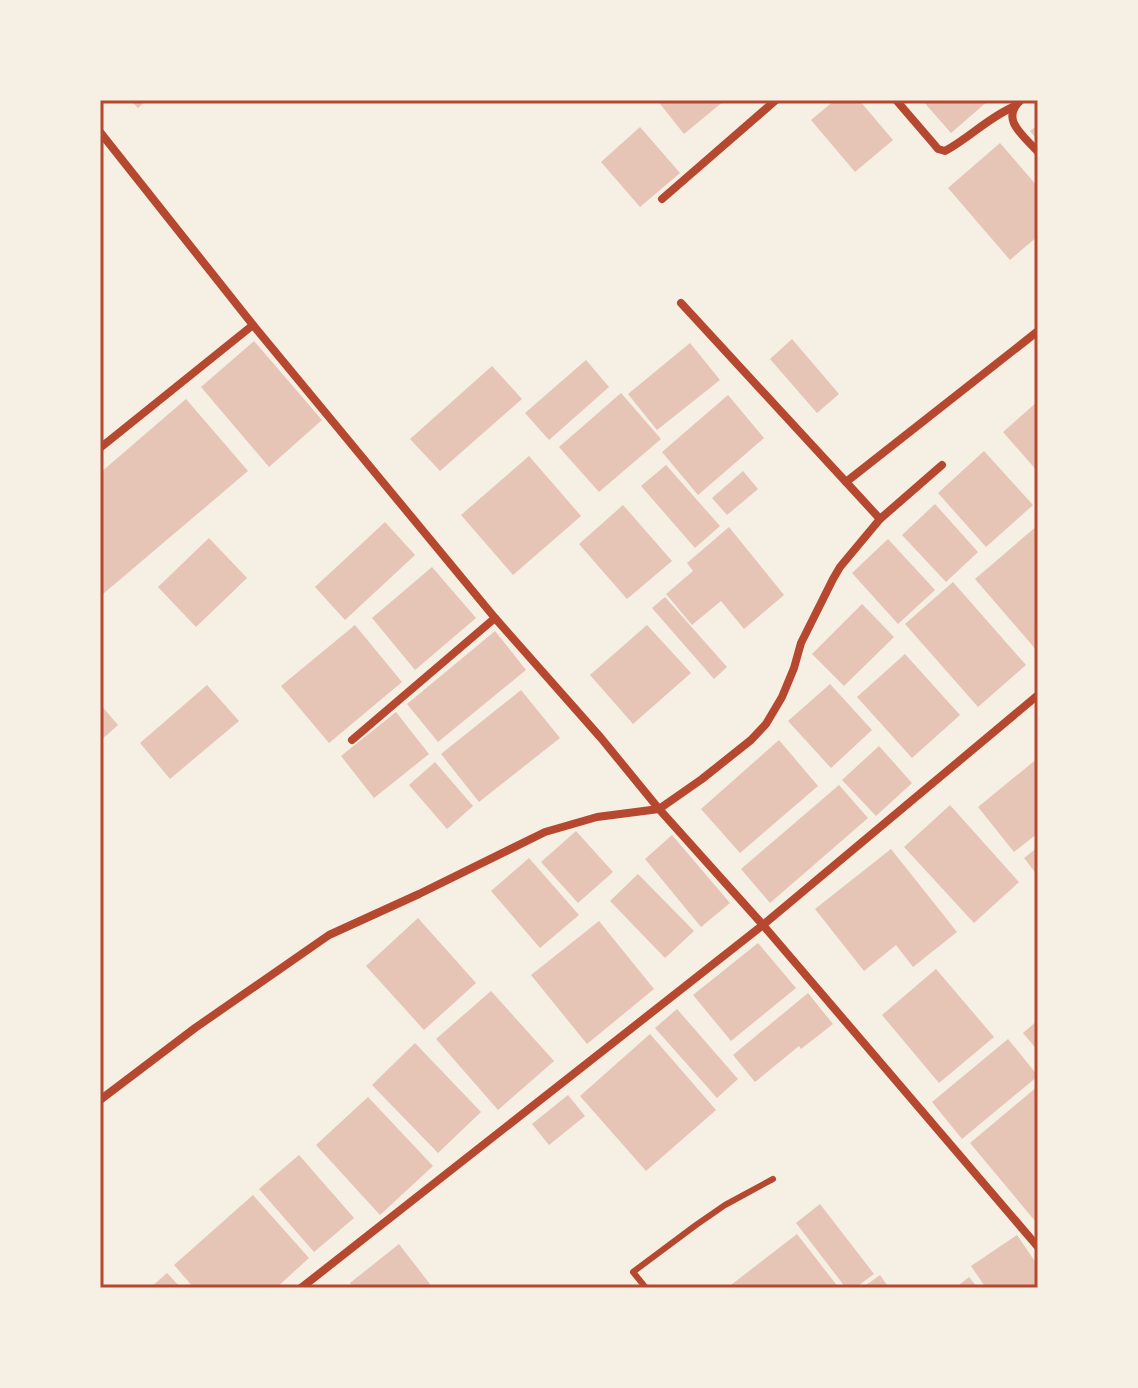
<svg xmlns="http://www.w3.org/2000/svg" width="1138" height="1388" viewBox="0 0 1138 1388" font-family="'Archivo Narrow',sans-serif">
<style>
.building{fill:#e6c5b7}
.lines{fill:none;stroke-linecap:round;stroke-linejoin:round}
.service{stroke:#b5482f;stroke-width:6}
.minor{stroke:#b5482f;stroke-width:8}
.neatline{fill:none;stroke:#b5482f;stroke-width:3}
</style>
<rect width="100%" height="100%" fill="#f6efe4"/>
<g class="building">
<path d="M130,100H147L138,108Z"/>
<path d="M657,100H725L684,134Z"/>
<path d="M835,100H859L893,140L855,172L811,120Z"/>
<path d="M922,100H989L951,133Z"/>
<path d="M1038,125V141L1030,131Z"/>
<path d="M640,127L680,173L640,207L601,162Z"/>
<path d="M1000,143L1038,187V236L1010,260L948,188Z"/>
<path d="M792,339L839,394L817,413L770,359Z"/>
<path d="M254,341L322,420L269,467L201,387Z"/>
<path d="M690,343L720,380L657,430L628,394Z"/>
<path d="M586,360L609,387L549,440L525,413Z"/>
<path d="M492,366L522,399L440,471L410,439Z"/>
<path d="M621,393L661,439L599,492L559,447Z"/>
<path d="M728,395L764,438L698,495L662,452Z"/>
<path d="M186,399L248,471L103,594L100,591V473Z"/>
<path d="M1038,401V472L1003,432Z"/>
<path d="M984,451L1033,505L986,547L938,493Z"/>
<path d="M529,456L581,516L513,575L461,515Z"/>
<path d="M666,465L720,526L695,548L641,486Z"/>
<path d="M743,471L758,489L727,515L712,498Z"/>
<path d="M935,504L978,552L946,582L902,535Z"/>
<path d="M623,505L672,561L627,599L579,544Z"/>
<path d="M385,522L415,555L345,620L315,587Z"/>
<path d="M1038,525V652L975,579Z"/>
<path d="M729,527L784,595L744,629L721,601L692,625L666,594L693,571L687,563Z"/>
<path d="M209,538L247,578L196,627L158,587Z"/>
<path d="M888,539L935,590L898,624L852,573Z"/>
<path d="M432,567L476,618L415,670L372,618Z"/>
<path d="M953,582L1026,665L978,707L905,624Z"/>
<path d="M665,597L727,667L714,679L652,608Z"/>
<path d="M862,604L894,637L844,686L812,654Z"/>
<path d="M355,625L402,682L329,743L281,686Z"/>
<path d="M647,625L691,673L633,724L590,675Z"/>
<path d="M495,631L526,670L438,742L407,704Z"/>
<path d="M905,654L960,715L912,758L857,697Z"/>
<path d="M830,684L872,730L831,768L788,721Z"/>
<path d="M207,685L239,721L170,779L140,743Z"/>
<path d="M521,690L560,738L479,802L441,754Z"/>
<path d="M100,704L118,725L100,741Z"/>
<path d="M396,712L429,754L374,798L341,756Z"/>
<path d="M779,740L818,786L740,853L701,809Z"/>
<path d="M879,746L912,783L876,816L842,780Z"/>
<path d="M1038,758V833L1014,852L978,807Z"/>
<path d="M435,762L473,806L447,829L409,785Z"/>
<path d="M839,785L868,818L770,903L741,869Z"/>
<path d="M950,805L1019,882L974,923L904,847Z"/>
<path d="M576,831L613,872L578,903L541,862Z"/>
<path d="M672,835L730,903L701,927L645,859Z"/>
<path d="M1038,847V876L1024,858Z"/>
<path d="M891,849L957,932L913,967L896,945L864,971L815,909Z"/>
<path d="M529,858L579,915L540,948L491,891Z"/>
<path d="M638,874L694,931L665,958L610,901Z"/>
<path d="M418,918L476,983L424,1030L366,966Z"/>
<path d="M599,921L654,989L587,1044L531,975Z"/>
<path d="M758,943L796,988L731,1041L693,995Z"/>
<path d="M936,969L994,1037L939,1083L882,1015Z"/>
<path d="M491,991L554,1061L498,1110L436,1039Z"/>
<path d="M808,993L833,1024L801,1049L799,1046L755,1082L733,1055Z"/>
<path d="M677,1009L738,1079L717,1098L655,1028Z"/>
<path d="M1038,1020V1051L1023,1033Z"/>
<path d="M650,1034L716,1110L646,1171L580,1096Z"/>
<path d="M1008,1039L1038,1076L962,1139L932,1102Z"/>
<path d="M415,1043L481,1112L438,1153L372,1085Z"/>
<path d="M1038,1086V1219L1035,1221L970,1143Z"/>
<path d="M568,1095L585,1116L549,1145L532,1124Z"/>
<path d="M368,1097L433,1166L380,1215L316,1145Z"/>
<path d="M299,1155L354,1218L314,1252L259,1189Z"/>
<path d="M253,1195L309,1258L276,1288H194L174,1265Z"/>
<path d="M820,1204L874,1274L855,1288H846L796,1223Z"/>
<path d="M797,1234L839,1288H727Z"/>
<path d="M1017,1235L1038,1266V1288H986L971,1266Z"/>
<path d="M399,1244L433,1288H353L350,1283Z"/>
<path d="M167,1273L181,1288H150Z"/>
<path d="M880,1275L889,1288H862Z"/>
<path d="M969,1277L978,1288H955Z"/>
</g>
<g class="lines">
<path class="service" d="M646,1288L633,1272L696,1225L725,1205L773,1179"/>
<g class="minor">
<path d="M896,100L933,143L938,149L945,151C969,138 988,118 1013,107"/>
<path d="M1021,100C999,119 1024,136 1038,152"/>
<path d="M100,132L253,325L495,618L601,738L659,809L763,925L1038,1247"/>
<path d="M662,199L776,100"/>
<path d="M681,303L846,482"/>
<path d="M100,448L253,325"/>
<path d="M880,519L942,465"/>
<path d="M352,740L495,618"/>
<path d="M100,1100L195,1028L329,935L419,894L545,832L597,817L659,809L702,779L751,740L766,724L782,697L794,668L801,643L833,579L840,567L880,519L846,482L1038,331"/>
<path d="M301,1288L763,925L1038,695"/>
</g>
</g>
<rect width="1138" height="1388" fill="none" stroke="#f6efe4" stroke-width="204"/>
<rect x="102" y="102" width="934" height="1184" class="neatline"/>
</svg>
